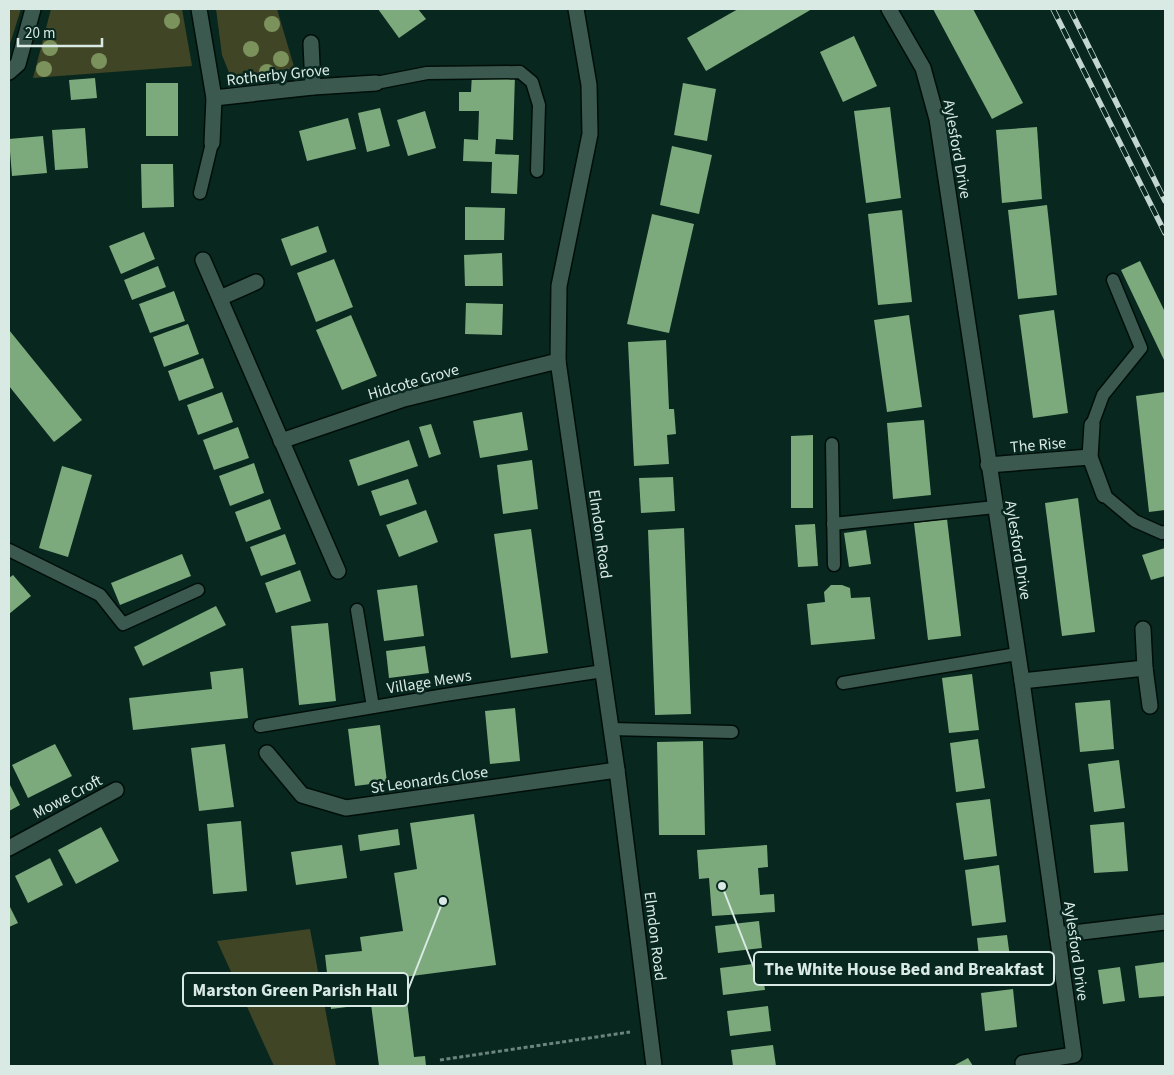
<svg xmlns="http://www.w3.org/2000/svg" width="1174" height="1075" viewBox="0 0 1174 1075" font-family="'Source Sans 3',sans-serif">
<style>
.green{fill:#404525}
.building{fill:#7caa7c}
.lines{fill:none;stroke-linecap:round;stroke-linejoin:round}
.service-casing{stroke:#000e09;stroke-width:15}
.minor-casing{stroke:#000e09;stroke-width:18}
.path{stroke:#6b847d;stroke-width:3;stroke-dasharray:4 2.5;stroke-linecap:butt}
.service{stroke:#3b594f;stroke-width:12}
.minor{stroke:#3b594f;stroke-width:15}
.rail-casing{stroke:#c2d5cf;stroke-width:5.5}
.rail{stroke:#08271f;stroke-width:4;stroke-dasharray:11;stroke-linecap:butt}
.tree{fill:#7c925d}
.labels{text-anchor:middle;stroke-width:5;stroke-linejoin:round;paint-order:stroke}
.street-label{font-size:16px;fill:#d9eae4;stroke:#08271f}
.leader{fill:none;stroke:#d9eae4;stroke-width:2}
.callout-dot{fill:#d9eae4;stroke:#08271f;stroke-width:2}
.callout{fill:#08271f;stroke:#d9eae4;stroke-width:2}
.callout-label{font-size:18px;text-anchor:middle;font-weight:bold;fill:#d9eae4}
</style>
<rect width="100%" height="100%" fill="#08271f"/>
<g class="green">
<path d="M9,9H21L9,47Z"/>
<path d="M51,9H182L192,66L33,78Z"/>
<path d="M216,9H277L295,70L269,80H232L222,55Z"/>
<path d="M310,929L336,1066H274L217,941Z"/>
</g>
<g class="building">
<path d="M378,9H418L426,19L399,38Z"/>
<path d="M738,9H812L706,71L687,38Z"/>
<path d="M933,9H973L1023,103L992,119Z"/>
<path d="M854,36L877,86L843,102L820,52Z"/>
<path d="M472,74L515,75L513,140L496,139L495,154L519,155L517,194L491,193L492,162L463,161L464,139L478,140L479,111H459V92H471Z"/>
<path d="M95,78L97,98L71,100L69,80Z"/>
<rect x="146" y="83" width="32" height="53"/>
<path d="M683,83L716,89L707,141L674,135Z"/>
<path d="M890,107L901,198L866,203L854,111Z"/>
<path d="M380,108L390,146L367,152L358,113Z"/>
<path d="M425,111L436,148L408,156L397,120Z"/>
<path d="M348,118L356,149L307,161L299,131Z"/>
<path d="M1037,127L1042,199L1002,203L996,130Z"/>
<path d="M85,128L88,168L55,170L52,130Z"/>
<path d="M43,136L47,173L12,176L9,139Z"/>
<path d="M672,146L712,155L699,214L660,205Z"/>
<path d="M141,164H173L174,207L142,208Z"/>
<path d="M1047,205L1057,295L1018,299L1008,210Z"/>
<path d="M465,207L505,208L504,240H465Z"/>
<path d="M902,210L912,302L878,305L868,214Z"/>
<path d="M652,214L694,224L669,333L627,324Z"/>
<path d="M318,226L327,252L291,266L281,239Z"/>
<path d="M144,232L155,259L121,274L109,246Z"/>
<path d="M502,253L503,286H465L464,255Z"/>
<path d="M334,259L353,307L316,322L297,273Z"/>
<path d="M1140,261L1165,312V362L1121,270Z"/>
<path d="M158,266L166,287L132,300L124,280Z"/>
<path d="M174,291L185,321L150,333L139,304Z"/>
<path d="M466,303L503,304L502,335L465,334Z"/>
<path d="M1054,310L1068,413L1033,418L1019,315Z"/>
<path d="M351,315L377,376L342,390L316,330Z"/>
<path d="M909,315L922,407L887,412L874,320Z"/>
<path d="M188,324L199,354L164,367L153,337Z"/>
<path d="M9,330L82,420L54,442L9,386Z"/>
<path d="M666,340L669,409H674L676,434L667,435L669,464L634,466L628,342Z"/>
<path d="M203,358L214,388L179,401L168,371Z"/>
<path d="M222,392L233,422L198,435L187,405Z"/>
<path d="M1165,392V510L1149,512L1136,396Z"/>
<path d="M522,412L528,450L480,458L473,421Z"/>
<path d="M924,420L931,495L893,499L887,423Z"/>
<path d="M431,424L441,454L429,458L419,427Z"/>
<path d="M238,427L249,458L214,470L203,440Z"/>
<path d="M813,435V508H791V436Z"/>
<path d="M409,440L418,466L358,486L349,460Z"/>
<path d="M532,460L538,509L503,514L497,465Z"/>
<path d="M254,463L264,493L230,506L219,476Z"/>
<path d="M62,466L92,475L68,557L39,548Z"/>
<path d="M673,477L675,511L641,513L639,478Z"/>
<path d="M408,479L417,504L380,516L371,491Z"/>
<path d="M1078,498L1095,632L1062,636L1045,503Z"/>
<path d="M270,499L281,529L246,542L235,512Z"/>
<path d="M426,510L438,542L399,557L386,525Z"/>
<path d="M947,519L961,636L928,640L914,523Z"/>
<path d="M815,524L818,566L798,567L795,525Z"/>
<path d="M684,528L691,714L655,715L648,530Z"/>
<path d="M531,529L548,653L511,658L494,534Z"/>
<path d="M866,530L871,564L849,567L844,533Z"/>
<path d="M285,534L296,564L261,576L250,547Z"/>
<path d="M1165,548V576L1151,580L1142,555Z"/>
<path d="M182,554L191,576L120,605L111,583Z"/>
<path d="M300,570L311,601L276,613L265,583Z"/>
<path d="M13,575L31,596L9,614V578Z"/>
<path d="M417,585L424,636L384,641L377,590Z"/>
<path d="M831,585H842L850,588L851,598L870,597L875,639L811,645L807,604L825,602L824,592Z"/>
<path d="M216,606L226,625L143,666L134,647Z"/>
<path d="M328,623L336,701L299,705L291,626Z"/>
<path d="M425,646L429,673L389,678L386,651Z"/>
<path d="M243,668L248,718L133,730L129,698L212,689L210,672Z"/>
<path d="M972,674L979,730L949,733L942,678Z"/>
<path d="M1110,700L1114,749L1080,752L1075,703Z"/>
<path d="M515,708L520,761L490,764L485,711Z"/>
<path d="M380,725L387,782L355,786L348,729Z"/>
<path d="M978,739L985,788L956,792L950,743Z"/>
<path d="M703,741L705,835H659L657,742Z"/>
<path d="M55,744L72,776L28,798L12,765Z"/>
<path d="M225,744L234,807L199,811L191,748Z"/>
<path d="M1119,760L1125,808L1094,812L1088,764Z"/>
<path d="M9,783L20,805L9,811Z"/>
<path d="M990,799L997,856L964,860L956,803Z"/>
<path d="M474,814L496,965L404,977L414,1057L425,1056L426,1066H379L371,1004L331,1009L325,955L362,951L360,937L403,931L394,873L417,869L410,823Z"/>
<path d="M241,821L247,891L213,894L207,824Z"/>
<path d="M1124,822L1128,871L1094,873L1090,825Z"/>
<path d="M101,827L119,861L76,884L58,850Z"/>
<path d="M398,829L400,845L360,851L358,835Z"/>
<path d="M342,845L347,878L296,885L291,852Z"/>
<path d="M767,845L768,867L758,868L760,895L774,894L775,912L712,916L709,878L699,879L697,850Z"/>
<path d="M50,858L63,885L28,903L15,876Z"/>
<path d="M999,865L1006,922L972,926L965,870Z"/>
<path d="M9,905L18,923L9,927Z"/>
<path d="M759,921L762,948L718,953L715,926Z"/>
<path d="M1007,935L1013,980L982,984L977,938Z"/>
<path d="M1165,962V996L1139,998L1135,966Z"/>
<path d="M761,963L765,990L723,995L720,968Z"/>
<path d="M1120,967L1125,1001L1103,1004L1098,970Z"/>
<path d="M1013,989L1017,1027L985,1031L981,993Z"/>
<path d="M768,1006L771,1031L730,1036L727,1011Z"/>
<path d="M773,1045L776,1066H733L731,1050Z"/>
<path d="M968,1058L973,1066H953Z"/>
</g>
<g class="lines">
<g class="service-casing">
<g id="service">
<path d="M376,83L427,73L520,72L532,82L539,105L537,171"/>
<path d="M200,193L212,143"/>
<path d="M1092,425L1103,395L1141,348L1113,280"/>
<path d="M832,444L834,565"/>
<path d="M1104,495L1135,521L1162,533L1165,532"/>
<path d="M833,524L995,507"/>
<path d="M9,550L100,595L123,624L198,590"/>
<path d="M357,610L373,707"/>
<path d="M843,683L1017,654"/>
<path d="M260,726L445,695L603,671"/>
<path d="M611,729L732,732"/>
</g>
</g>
<g class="minor-casing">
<g id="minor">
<path d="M199,9L214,98L313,87L376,83"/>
<path d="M576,9L589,85L590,134L559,286L558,361L617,770L654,1066"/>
<path d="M889,9L923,68L937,119L1022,681L1074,1055L1023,1063"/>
<path d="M311,43L313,87"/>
<path d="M9,72L18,64L33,9"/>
<path d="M212,143L214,98"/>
<path d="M203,260L338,571"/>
<path d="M220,298L256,282"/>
<path d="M1092,425L1090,457L1104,495"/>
<path d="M281,441L404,399L558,361"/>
<path d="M988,465L1090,457"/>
<path d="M1143,629L1145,668L1150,706"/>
<path d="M1022,681L1145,668"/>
<path d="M267,753L302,795L346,808L617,770"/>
<path d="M9,848L116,790"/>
<path d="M1057,935L1165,922"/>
</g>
</g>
<path class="path" d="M440,1060L630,1032"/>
<use href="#service" class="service"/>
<use href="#minor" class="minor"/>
<g class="rail-casing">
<g id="rail">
<path d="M1053,9L1165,233"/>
<path d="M1070,9L1165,201"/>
</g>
</g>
<use href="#rail" class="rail"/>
</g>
<g class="tree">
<circle cx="172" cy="21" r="8"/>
<circle cx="272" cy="24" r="8"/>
<circle cx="50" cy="48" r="8"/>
<circle cx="251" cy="49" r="8"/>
<circle cx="281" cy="59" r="8"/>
<circle cx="99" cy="61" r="8"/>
<circle cx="44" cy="69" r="8"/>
<circle cx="267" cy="72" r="8"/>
</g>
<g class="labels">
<g class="street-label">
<text transform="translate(278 74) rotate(-6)" y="6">Rotherby Grove</text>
<text transform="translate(958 149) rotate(80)" y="6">Aylesford Drive</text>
<text transform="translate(413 381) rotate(-16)" y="6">Hidcote Grove</text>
<text transform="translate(1038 444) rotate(-5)" y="6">The Rise</text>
<text transform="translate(601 534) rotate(82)" y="6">Elmdon Road</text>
<text transform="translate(1019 550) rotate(81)" y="6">Aylesford Drive</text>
<text transform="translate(429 681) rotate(-9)" y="6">Village Mews</text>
<text transform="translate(429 779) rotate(-8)" y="6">St Leonards Close</text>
<text transform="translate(67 796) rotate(-28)" y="6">Mowe Croft</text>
<text transform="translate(656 936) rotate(83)" y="6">Elmdon Road</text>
<text transform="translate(1077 951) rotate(82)" y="6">Aylesford Drive</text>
</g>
</g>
<path class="leader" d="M722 886L754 968M443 901L408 990"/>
<g class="callout-dot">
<circle cx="722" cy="886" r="5"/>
<circle cx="443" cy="901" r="5"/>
</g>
<g class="callout">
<rect x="754" y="952" width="300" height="33" rx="5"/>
<rect x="183" y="973" width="225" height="33" rx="5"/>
</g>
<g class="callout-label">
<text x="904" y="975">The White House Bed and Breakfast</text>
<text x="295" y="996">Marston Green Parish Hall</text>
</g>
<rect width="1174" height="1075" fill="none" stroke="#d9eae4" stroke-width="20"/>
<path d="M18 38v8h84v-8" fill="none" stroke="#d9eae4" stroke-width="2.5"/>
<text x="25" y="38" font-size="15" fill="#d9eae4" stroke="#08271f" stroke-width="4" paint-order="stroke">20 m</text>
</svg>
